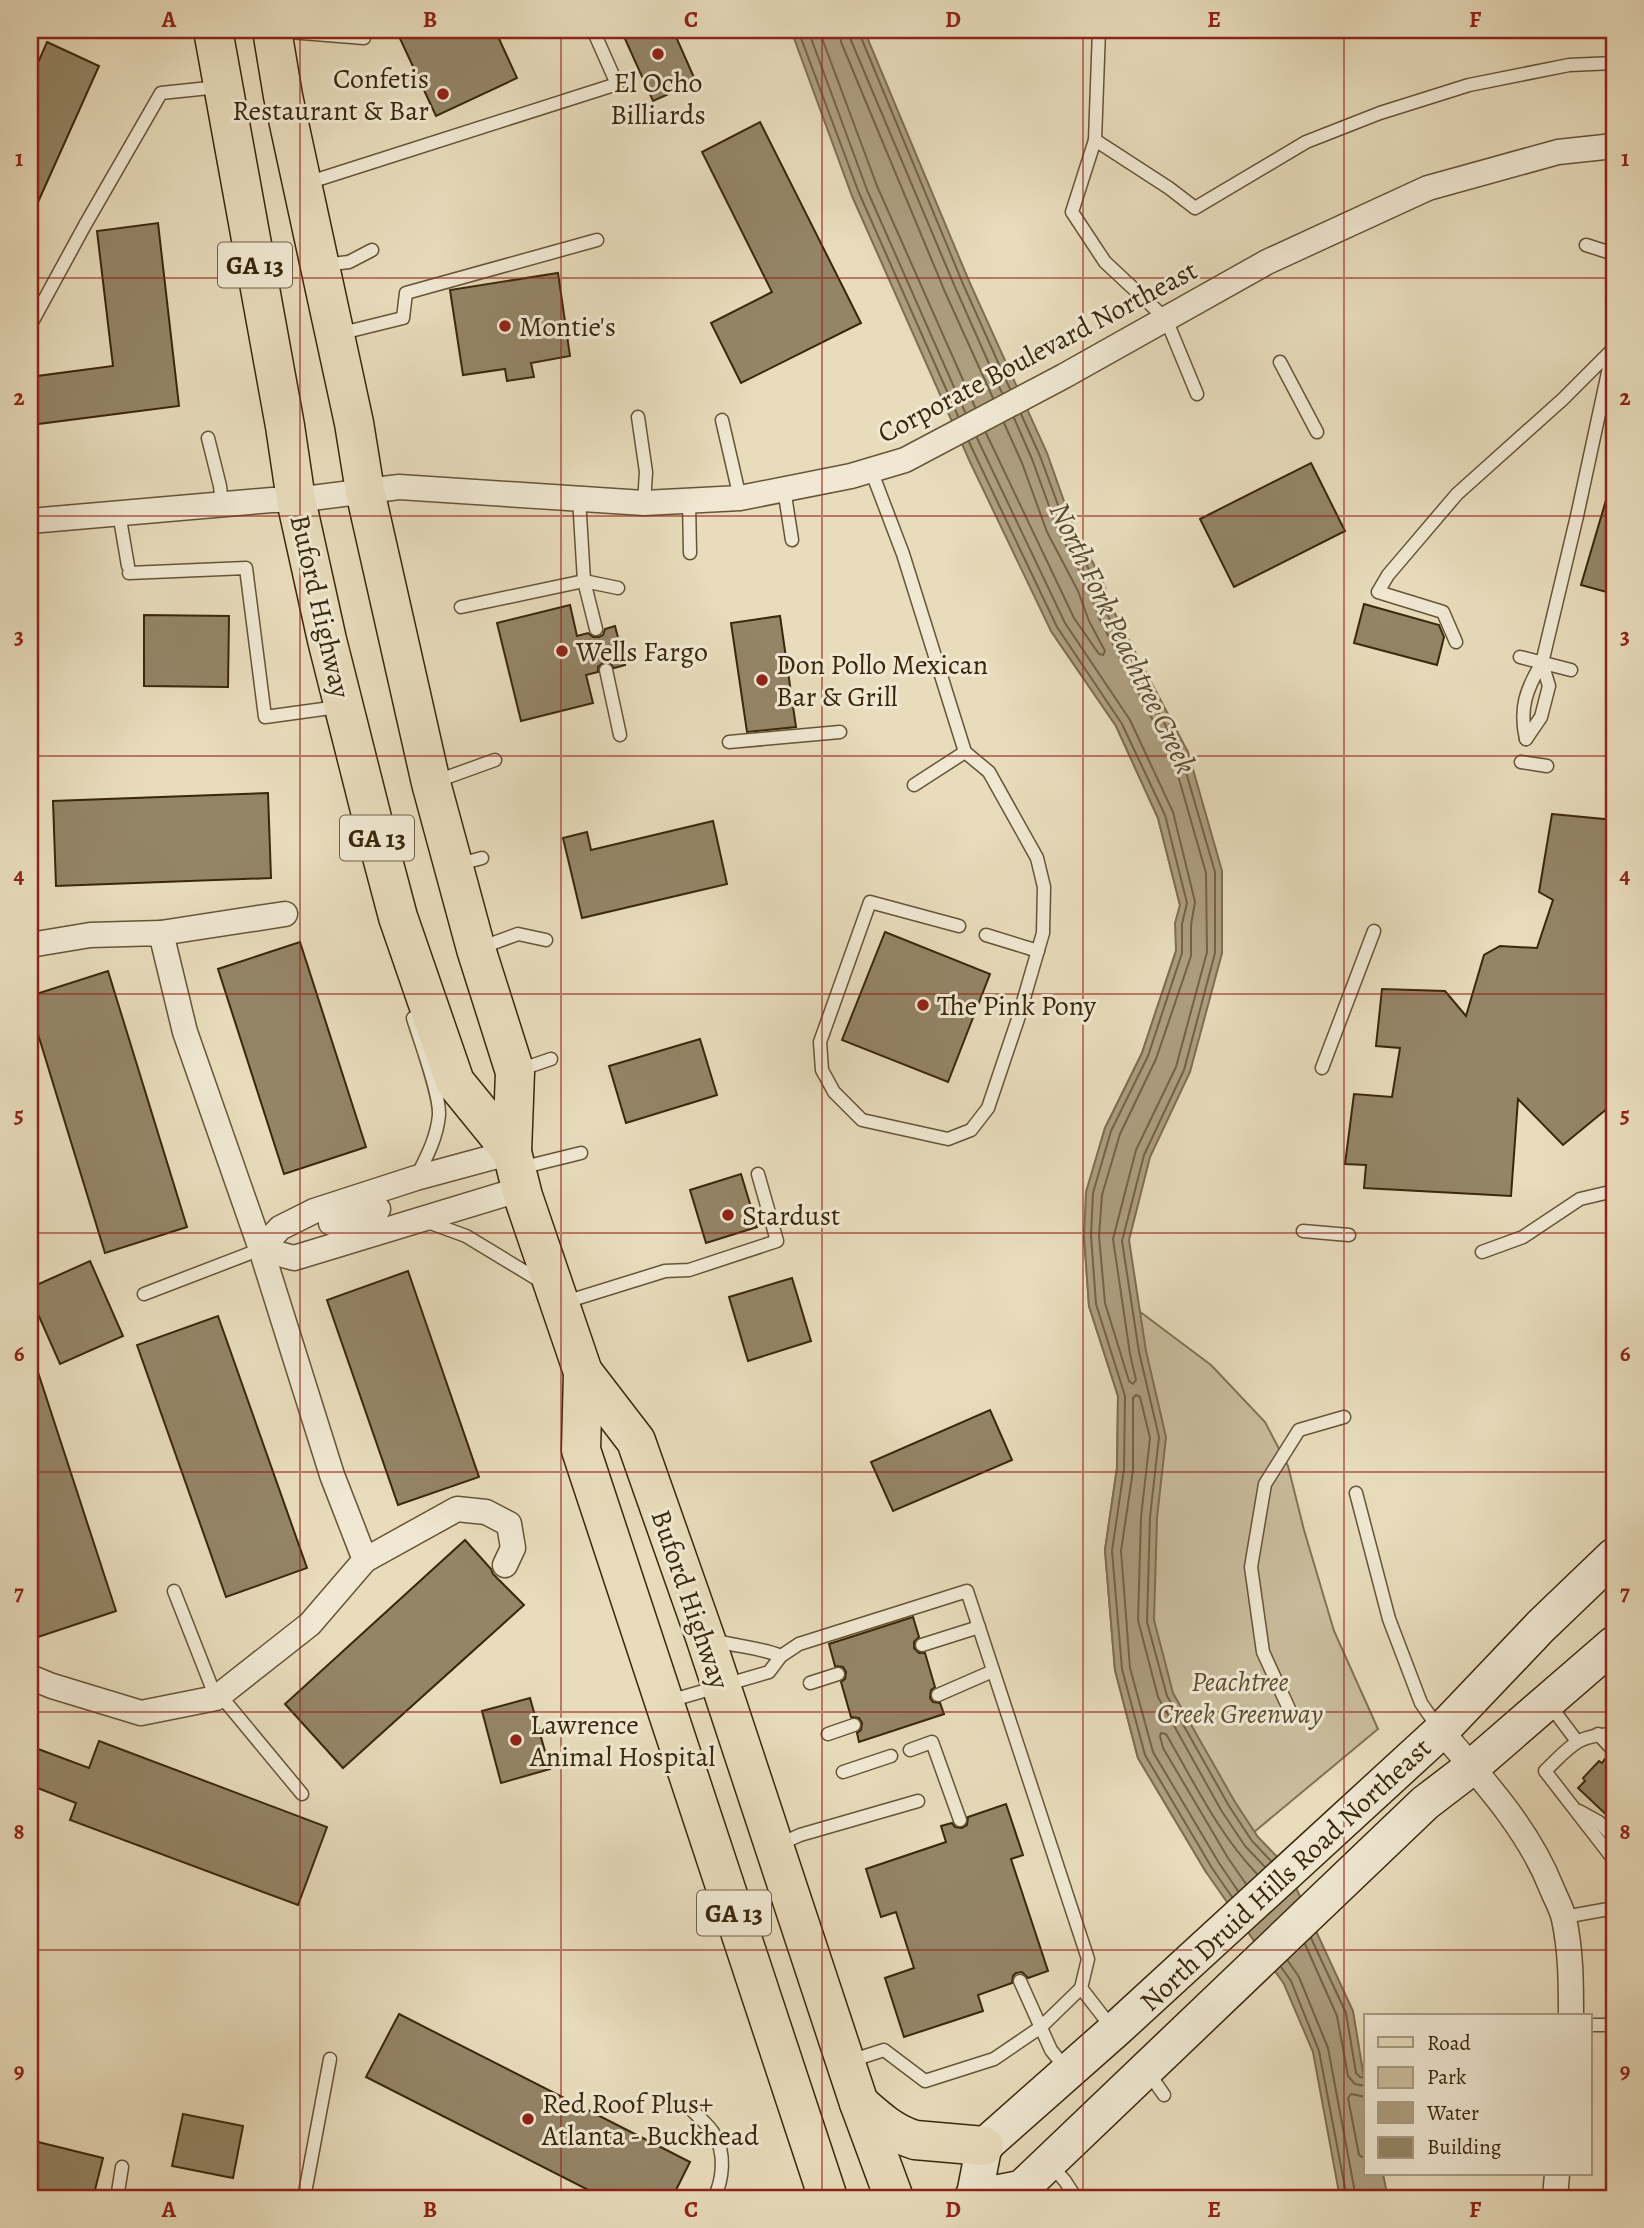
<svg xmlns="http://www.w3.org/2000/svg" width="1644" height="2228" viewBox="0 0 1644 2228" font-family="Alegreya,serif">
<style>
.green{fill:#cabd9e;stroke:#827254;stroke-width:2}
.water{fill:#ad9e80;stroke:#7f6e51;stroke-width:2}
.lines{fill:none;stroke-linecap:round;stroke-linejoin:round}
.shore{stroke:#746246;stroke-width:2}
.building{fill:#948567;stroke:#3a270b;stroke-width:2}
.lane-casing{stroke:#665437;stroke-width:15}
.street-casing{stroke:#665437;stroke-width:27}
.secondary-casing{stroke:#3a270b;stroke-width:38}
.primary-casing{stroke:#3a270b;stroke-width:41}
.lane{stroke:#f0e8d3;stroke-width:12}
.street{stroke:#f0e8d3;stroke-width:24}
.secondary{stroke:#f0e8d3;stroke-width:35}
.primary{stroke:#e8dcbc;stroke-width:38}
.grid{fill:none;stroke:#8f2418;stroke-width:2;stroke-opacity:0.55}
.poi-dot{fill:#8f2418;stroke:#f0e8d3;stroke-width:2.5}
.labels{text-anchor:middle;stroke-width:6;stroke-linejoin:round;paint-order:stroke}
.shield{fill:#f0e8d3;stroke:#716147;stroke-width:2}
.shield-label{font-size:26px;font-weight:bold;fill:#3a270b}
.poi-label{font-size:28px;fill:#3a270b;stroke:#f0e8d3;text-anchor:start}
.street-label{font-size:28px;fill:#3a270b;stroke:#f0e8d3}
.park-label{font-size:28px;font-style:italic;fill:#5e4c30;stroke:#f0e8d3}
.water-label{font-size:30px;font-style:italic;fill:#5c4b2e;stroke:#f0e8d3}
.neatline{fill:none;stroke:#8f2418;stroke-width:2.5}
.grid-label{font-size:23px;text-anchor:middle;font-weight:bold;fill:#8f2418}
</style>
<rect width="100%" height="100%" fill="#e8dcbc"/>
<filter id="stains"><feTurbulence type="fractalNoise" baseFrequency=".00286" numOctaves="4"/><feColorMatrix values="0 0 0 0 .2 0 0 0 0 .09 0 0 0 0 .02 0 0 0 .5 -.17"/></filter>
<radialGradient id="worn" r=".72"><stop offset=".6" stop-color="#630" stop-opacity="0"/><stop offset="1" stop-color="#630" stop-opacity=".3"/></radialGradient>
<path class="green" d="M840,30L1198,910L1114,1297L1139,1311L1211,1365L1265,1422L1288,1466L1304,1530L1334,1631L1378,1729L1206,1872L1138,1758L1115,1670L1105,1550L1117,1468L1118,1396L1089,1306L1084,1236L1089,1184L1105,1128L1142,1053L1176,951L1180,905L1158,818L1116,726L1051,631Z"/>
<path class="water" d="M791,30H864L969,281L1047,453L1071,521L1102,580L1113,610L1188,752L1222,871V953L1190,1072L1150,1157L1129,1240L1146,1351L1166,1437L1157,1518L1154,1620L1173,1693L1235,1802L1258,1837L1286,1866L1353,2011L1366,2090V2174H1383L1388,2198H1340L1313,2052L1284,1984L1206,1872L1138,1758L1115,1670L1105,1550L1117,1468L1118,1396L1089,1306L1084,1236L1086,1192L1105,1128L1142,1053L1176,951L1175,923L1180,905L1158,818L1116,726L1051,631L970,462L852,196Z"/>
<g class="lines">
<g class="shore">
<path d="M798,30L859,193L958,416"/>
<path d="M808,30L867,190L965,412"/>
<path d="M819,30L877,186L975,407"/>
<path d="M839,30L841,42L945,292L993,398"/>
<path d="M849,30L850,38L955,287L1002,393"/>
<path d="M858,30L963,284L1010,389"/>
<path d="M1021,414L1040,456L1065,524L1096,583L1107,614L1181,755L1215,872V953L1184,1070L1144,1155L1122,1241L1139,1352L1159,1437L1150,1517L1147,1622L1167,1696L1229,1806L1252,1841L1271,1861"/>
<path d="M986,433L1074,618L1099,654L1103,655L1105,651L1089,621L1078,591L1047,532L1022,463L1004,423"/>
<path d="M977,438L1065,623L1130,720L1173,812L1195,902L1191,925V956L1156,1059L1120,1134L1102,1195L1099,1236L1105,1303L1129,1381L1133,1384L1136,1380L1130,1354L1113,1239L1136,1150L1176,1067L1207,952L1206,873L1173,758L1099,618L1088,587L1057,528L1032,459L1014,418"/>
<path d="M969,442L1057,627L1122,724L1165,815L1187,903L1182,924V953L1148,1056L1111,1131L1093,1193L1091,1236L1096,1304L1125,1396L1124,1469L1112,1551L1122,1669L1145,1755L1212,1868L1232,1897"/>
<path d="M1246,1884L1228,1858L1163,1748L1160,1736L1161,1733L1166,1734C1194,1782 1218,1833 1257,1874"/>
<path d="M1238,1891L1219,1863L1153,1752L1130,1668L1121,1551L1133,1470V1398L1136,1395L1140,1397L1150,1438L1141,1517L1138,1620L1158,1697L1221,1810L1245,1846L1265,1867"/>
<path d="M1311,1938L1346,2013L1356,2073L1360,2077L1366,2078"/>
<path d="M1305,1944L1337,2016L1348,2076L1355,2084L1366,2086"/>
<path d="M1288,1961L1299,1977L1328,2048L1356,2198"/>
<path d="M1281,1967L1291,1981L1319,2051L1347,2198"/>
<path d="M1366,2097L1351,2094L1348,2098L1359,2155L1362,2157L1366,2155"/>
</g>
</g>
<g class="building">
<path d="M396,30H495L517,78L436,116Z"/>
<path d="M621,30H673L696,82L653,101Z"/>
<path d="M47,42L99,66L30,220V81Z"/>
<path d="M760,122L861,323L741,383L711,323L772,292L702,152Z"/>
<path d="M158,223L179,406L30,425V377L113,366L97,231Z"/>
<path d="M558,273L570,356L531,363L534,377L507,381L505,369L463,375L450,290Z"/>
<path d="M1311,463L1345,531L1234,587L1200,519Z"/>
<path d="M1609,490L1614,491V594L1581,585Z"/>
<path d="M1364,604L1439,625L1444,637L1437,665L1354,643Z"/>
<path d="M570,605L577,636L588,633L593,637H599L603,635L605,629L615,626L625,665L614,668L609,662H604L598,667V672L586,675L593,703L521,721L497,623Z"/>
<path d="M144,615L229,616L228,687L144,686Z"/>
<path d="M780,616L796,727L747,732L731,623Z"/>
<path d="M268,793L271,878L56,886L53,801Z"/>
<path d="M1552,814L1614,820V1103L1563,1145L1518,1099L1511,1196L1364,1188L1366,1165L1345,1164L1354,1094L1392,1097L1400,1048L1376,1046L1382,989L1445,991L1466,1016L1484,955L1500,946L1537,948L1553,900L1539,892Z"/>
<path d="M713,821L727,884L582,918L563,838L587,832L591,850Z"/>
<path d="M885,932L990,974L948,1082L842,1040Z"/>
<path d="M300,942L366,1147L284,1174L218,969Z"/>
<path d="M108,971L187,1227L105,1253L30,1008V996Z"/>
<path d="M700,1039L717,1095L626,1123L609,1066Z"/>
<path d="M741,1174L757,1227L706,1243L690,1190Z"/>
<path d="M90,1261L123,1336L60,1364L30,1296V1288Z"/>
<path d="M408,1271L479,1477L398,1505L327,1300Z"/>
<path d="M792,1278L811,1341L748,1361L729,1297Z"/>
<path d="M218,1316L307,1568L226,1597L137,1345Z"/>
<path d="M30,1360H34L116,1611L38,1637L30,1611Z"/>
<path d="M990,1410L1012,1460L893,1511L871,1462Z"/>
<path d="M465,1540L491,1569L493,1574L524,1605L343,1768L285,1704Z"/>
<path d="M913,1617L919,1637L914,1642V1648L919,1653H925L935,1687L931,1690L930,1698L933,1702L940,1703L944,1714L859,1742L857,1733L861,1730L862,1723L859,1718L851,1717L841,1682L845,1679L846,1672L843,1667L835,1666L829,1644Z"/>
<path d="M530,1698L550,1769L501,1783L482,1711Z"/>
<path d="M99,1741L327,1827L298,1905L70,1820L76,1803L30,1785V1746L89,1768Z"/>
<path d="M1607,1756L1614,1760V1822L1578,1788L1585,1781L1583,1778L1599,1761L1602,1763Z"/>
<path d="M1006,1804L1023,1855L1011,1859L1048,1971L1028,1978L1022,1972L1016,1973L1013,1976L1012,1983L978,1995L983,2011L904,2037L885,1978L914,1968L896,1912L881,1917L866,1869L946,1842L941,1826L952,1823L955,1827L962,1828L967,1825L968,1817Z"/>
<path d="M399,2014L690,2162L672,2198H604L366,2077Z"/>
<path d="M183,2114L243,2126L233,2178L172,2166Z"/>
<path d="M30,2140L103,2158L93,2198H30Z"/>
</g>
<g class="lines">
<g class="lane-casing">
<g id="lane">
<path d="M277,31L364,38"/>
<path d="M1095,140L1099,30"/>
<path d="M307,183L617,84L593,30"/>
<path d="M1586,245L1614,254"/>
<path d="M323,265L349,262L372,250"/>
<path d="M30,326L85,225L161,93L219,87"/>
<path d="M338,334L403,318L406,293L597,240"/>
<path d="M1280,362L1317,432"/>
<path d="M1197,394L1166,319L1105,262L1072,212L1095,140L1169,188L1195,208L1306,142L1380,113L1469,85L1569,65L1614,63"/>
<path d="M638,417L646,472L644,503"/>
<path d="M722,420L740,498"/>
<path d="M208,438L220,486L222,504"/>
<path d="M871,470L903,554L965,752L989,772L1037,858L1044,887L1043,933L1018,1019L988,1108L971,1130L948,1139L862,1120L834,1092L822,1070L820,1042L870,902L959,926"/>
<path d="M784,489L792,540"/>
<path d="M579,498L584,581L596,629"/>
<path d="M689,500L690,553"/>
<path d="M119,513L128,566"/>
<path d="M129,573L246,568L265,717L338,707"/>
<path d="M461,607L584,581L618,588"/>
<path d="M1456,642L1443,612L1378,592L1388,575L1457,494L1563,399L1613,349L1614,339"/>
<path d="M1520,657L1571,670"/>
<path d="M606,670L620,735"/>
<path d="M1526,739C1519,709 1526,689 1542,663L1577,516L1613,349"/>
<path d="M1526,739L1541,717L1549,686L1542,663"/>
<path d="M729,742L840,732"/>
<path d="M1521,762L1547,766"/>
<path d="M434,782L495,760"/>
<path d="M914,785L965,752"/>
<path d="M456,865L482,858"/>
<path d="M986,935L1038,951"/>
<path d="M480,948L518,934L546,940"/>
<path d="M413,1018C420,1041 440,1094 439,1115C437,1138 426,1158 416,1178"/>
<path d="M1322,1068L1374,931"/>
<path d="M519,1070L551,1059"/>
<path d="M520,1168L581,1153"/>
<path d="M425,1221L466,1236L542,1282"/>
<path d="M1303,1231L1349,1235"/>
<path d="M1482,1252L1523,1237L1580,1199L1614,1191"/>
<path d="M144,1294L261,1249"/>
<path d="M562,1303L665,1271L689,1270L777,1241L758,1174"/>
<path d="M1356,1493L1389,1619L1421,1703L1439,1729"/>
<path d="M174,1591L216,1698"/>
<path d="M714,1640C737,1647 759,1647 781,1656"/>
<path d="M922,1645L979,1627"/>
<path d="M810,1683L838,1674"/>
<path d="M220,1695L302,1794"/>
<path d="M938,1695L993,1671"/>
<path d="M669,1701L769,1672L781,1656L799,1644L967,1591L1088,1959L1081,1988L1041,2027L994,2059L925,2081L884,2050L850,2061"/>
<path d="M1549,1704L1576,1740"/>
<path d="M1290,1711L1263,1652L1251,1567L1265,1484L1299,1430L1344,1417"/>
<path d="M828,1734L854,1725"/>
<path d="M1598,1734L1614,1751"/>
<path d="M1614,1734C1576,1735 1571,1746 1545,1771L1614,1860"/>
<path d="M910,1750L932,1742L960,1820"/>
<path d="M843,1772L891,1756"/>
<path d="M1579,1811L1599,1822L1614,1838"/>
<path d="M778,1845L800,1835L918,1801"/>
<path d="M1564,1917L1614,1908"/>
<path d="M1020,1981L1051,2050L1066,2069"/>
<path d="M1081,1988L1112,2028"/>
<path d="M1590,2025H1606"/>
<path d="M1148,2072L1164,2095"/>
<path d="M691,2109C698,2117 709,2125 714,2134C726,2153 723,2180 714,2198"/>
<path d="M1051,2165L1065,2181L1076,2198"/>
<path d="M117,2198L122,2167"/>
<path d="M304,2198L330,2059"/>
</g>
</g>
<g class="street-casing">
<g id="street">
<path d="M30,521L272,500H296L399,487L644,503L740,498L851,476L905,460L1064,376L1267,262L1428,188L1558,152L1614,146"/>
<path d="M161,933L285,914"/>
<path d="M30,945L90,935L161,933L185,1032L261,1249L332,1475L365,1560L310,1624L216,1698L141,1713L52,1686L30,1677"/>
<path d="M331,1223L378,1209"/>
<path d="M261,1249L280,1228L314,1211L416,1178L512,1152"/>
<path d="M261,1249L294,1258L521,1189"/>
<path d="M365,1560L457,1509L486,1512L509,1524L513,1548L505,1565"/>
<path d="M1441,1731C1483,1780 1528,1828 1552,1889C1556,1899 1562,1909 1564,1919C1571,1951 1571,1984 1571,2016"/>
<path d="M1555,2198L1557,2174"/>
</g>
</g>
<g class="secondary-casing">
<g id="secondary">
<path d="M974,2197L984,2146L1114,2031L1441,1731L1541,1626L1614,1556"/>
<path d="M972,2198L1022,2188L1425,1803L1472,1767L1614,1644"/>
</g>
</g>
<g class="primary-casing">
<g id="primary">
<path d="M213,30L285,426L296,500L327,640L376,834L398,917L455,1082L512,1152"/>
<path d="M272,30L283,96L354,423L365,491L431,783L476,949L515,1072L512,1152L523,1196L583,1372L581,1450L828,2198"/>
<path d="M583,1372L636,1441L705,1637L859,2103L894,2198"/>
<path d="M859,2103C877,2119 892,2133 915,2140L984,2146"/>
</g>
</g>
<use href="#lane" class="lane"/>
<use href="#street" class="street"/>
<use href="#secondary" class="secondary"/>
<use href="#primary" class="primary"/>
</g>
<path class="grid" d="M300,30V2198M561,30V2198M822,30V2198M1083,30V2198M1344,30V2198M30,278H1614M30,516H1614M30,756H1614M30,994H1614M30,1233H1614M30,1472H1614M30,1712H1614M30,1950H1614"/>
<g class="poi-dot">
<circle cx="658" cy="54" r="7"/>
<circle cx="443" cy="94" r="7"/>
<circle cx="505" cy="326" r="7"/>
<circle cx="562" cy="651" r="7"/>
<circle cx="762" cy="680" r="7"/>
<circle cx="923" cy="1005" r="7"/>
<circle cx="728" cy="1215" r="7"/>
<circle cx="516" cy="1740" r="7"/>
<circle cx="528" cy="2119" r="7"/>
</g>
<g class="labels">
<g class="shield">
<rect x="218" y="242.5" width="74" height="45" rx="5"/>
<rect x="340" y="815.5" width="74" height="45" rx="5"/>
<rect x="697" y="1890.5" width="74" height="45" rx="5"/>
</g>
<g class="shield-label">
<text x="255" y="274">GA 13</text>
<text x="377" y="847">GA 13</text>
<text x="734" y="1922">GA 13</text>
</g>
<g class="poi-label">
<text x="429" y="88" text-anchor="end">Confetis<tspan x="429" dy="32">Restaurant &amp; Bar</tspan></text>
<text x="658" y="92" text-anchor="middle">El Ocho<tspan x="658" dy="32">Billiards</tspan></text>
<text x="519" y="336">Montie's</text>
<text x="576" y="661">Wells Fargo</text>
<text x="776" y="674">Don Pollo Mexican<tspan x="776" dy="32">Bar &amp; Grill</tspan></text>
<text x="937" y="1015">The Pink Pony</text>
<text x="742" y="1225">Stardust</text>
<text x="530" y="1734">Lawrence<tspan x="530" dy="32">Animal Hospital</tspan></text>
<text x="542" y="2113">Red Roof Plus+<tspan x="542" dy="32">Atlanta - Buckhead</tspan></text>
</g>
<g class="street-label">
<text transform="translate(1037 351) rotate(-28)" y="10">Corporate Boulevard Northeast</text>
<text transform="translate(321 606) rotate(77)" y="10">Buford Highway</text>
<text transform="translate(691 1599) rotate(71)" y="10">Buford Highway</text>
<text transform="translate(1285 1874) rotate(-43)" y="10">North Druid Hills Road Northeast</text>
</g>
<g class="park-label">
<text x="1240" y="1691">Peachtree<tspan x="1240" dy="32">Creek Greenway</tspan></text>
</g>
<g class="water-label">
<text transform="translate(1123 638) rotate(64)" y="10">North Fork Peachtree Creek</text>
</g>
</g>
<rect width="1644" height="2228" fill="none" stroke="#e8dcbc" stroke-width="77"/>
<rect x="1364" y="2014" width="228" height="161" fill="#f0e8d3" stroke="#a79b83" stroke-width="2"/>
<rect x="1378" y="2037" width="35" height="10" fill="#e8dcbc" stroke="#a79b83" stroke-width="2"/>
<text x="1427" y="2050" font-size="21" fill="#3a270b">Road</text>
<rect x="1378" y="2067" width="35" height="21" fill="#cabd9e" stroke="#a79b83" stroke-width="2"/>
<text x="1427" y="2084" font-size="21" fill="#3a270b">Park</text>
<rect x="1378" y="2102" width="35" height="21" fill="#ad9e80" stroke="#a79b83" stroke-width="2"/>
<text x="1427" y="2120" font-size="21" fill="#3a270b">Water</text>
<rect x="1378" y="2137" width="35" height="21" fill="#948567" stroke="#a79b83" stroke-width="2"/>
<text x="1427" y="2154" font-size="21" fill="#3a270b">Building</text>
<rect x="38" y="38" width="1568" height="2152" class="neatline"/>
<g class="grid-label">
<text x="169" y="27">A</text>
<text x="430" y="27">B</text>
<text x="691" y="27">C</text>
<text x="953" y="27">D</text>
<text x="1214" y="27">E</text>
<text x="1475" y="27">F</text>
<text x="19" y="166">1</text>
<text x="1625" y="166">1</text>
<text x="19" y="405">2</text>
<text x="1625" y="405">2</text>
<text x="19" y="644">3</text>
<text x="1625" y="644">3</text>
<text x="19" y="883">4</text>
<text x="1625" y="883">4</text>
<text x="19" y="1122">5</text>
<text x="1625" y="1122">5</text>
<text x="19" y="1361">6</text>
<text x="1625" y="1361">6</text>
<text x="19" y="1600">7</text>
<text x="1625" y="1600">7</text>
<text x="19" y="1839">8</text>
<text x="1625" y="1839">8</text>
<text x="19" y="2078">9</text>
<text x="1625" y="2078">9</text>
<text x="169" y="2217">A</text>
<text x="430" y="2217">B</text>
<text x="691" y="2217">C</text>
<text x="953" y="2217">D</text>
<text x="1214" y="2217">E</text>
<text x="1475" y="2217">F</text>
</g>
<rect width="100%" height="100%" filter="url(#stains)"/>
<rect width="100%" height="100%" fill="url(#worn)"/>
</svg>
